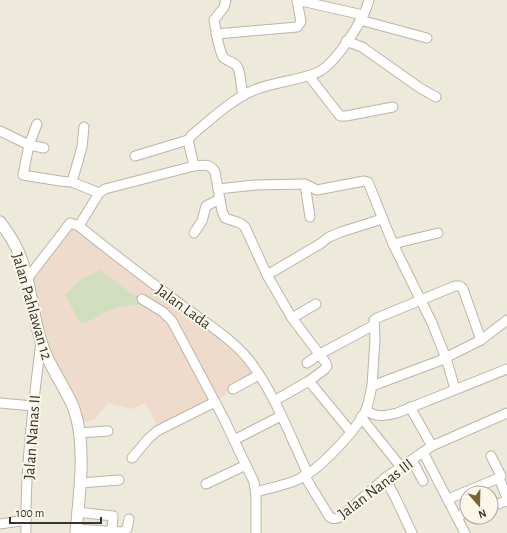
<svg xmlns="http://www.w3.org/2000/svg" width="507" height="533" viewBox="0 0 507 533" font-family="'Alegreya Sans',sans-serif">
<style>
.education{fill:#eedbcb}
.pitch{fill:#d1dfbe}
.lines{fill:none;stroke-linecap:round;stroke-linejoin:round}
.minor-casing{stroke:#b9b6a8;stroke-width:11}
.major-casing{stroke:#b9b6a8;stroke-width:13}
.minor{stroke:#fff;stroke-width:9}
.major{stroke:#fff;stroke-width:11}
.labels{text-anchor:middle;stroke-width:4;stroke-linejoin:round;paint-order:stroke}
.street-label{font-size:16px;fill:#36342f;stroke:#faf6e8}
</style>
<rect width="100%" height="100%" fill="#ede9db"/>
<path class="education" d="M71,222L190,314L246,360L255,377L215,401L159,429L145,403L131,409L108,403L95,419L82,423L45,351L29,281Z"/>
<path class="pitch" d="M101,270L130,293L147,302V304C132,305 117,306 103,313C96,317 91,321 83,323L79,321L65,295L81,279Z"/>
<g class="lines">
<g class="minor-casing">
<g id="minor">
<path d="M226,0L224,7L214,20C216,30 218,48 223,57C227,62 235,61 238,68C241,76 241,87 243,96"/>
<path d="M297,0L363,15"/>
<path d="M360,20L427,38"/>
<path d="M216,34L297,27L301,22L297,0"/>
<path d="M346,41L362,47L420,88L436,97"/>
<path d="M309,76L340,116H346L393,107"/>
<path d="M37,124L29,145L23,175L60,181L72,182L99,193"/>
<path d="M0,131L29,145L44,148"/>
<path d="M135,156L188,140"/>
<path d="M194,166L188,140L192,135C211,119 231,100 254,90C274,82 296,81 316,73C335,66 364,19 369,0"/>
<path d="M72,182L82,147L84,127"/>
<path d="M305,184L310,217"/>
<path d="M218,189L255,185L305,184L317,190L364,181L368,182L393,244L432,323L446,358L455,389"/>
<path d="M79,226L99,193L105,189L194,166C204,165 210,163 215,172L222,211L225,218L240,223L245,227L267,275L292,318L326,363L327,366L325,369L309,381L351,432"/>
<path d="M194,233L202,221L206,206L220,199"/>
<path d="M393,244L438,233"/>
<path d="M267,275L320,244L329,237L341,232L382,219"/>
<path d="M27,279L70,223L79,226C113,254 148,280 183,306C206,323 231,338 249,360C275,394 290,436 308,474"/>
<path d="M142,299L163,312L172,321L223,417L254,482L256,496V533"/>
<path d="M292,318L316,304"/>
<path d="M307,363L320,354L374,325"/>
<path d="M372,386L375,339L374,320L377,318L455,286H460L463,289L481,340"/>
<path d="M233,389L259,375"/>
<path d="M274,401L309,381"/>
<path d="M0,403L33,406"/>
<path d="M410,407L432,446"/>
<path d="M366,410C376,418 385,416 397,413L507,369"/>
<path d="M361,417L401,467"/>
<path d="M79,433L108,431"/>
<path d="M234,440L281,416"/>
<path d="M423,452L465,533"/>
<path d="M491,456L501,476L499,478L507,498"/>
<path d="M132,458L148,439L157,431L215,402"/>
<path d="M412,460L423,481"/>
<path d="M304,475L329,516C333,520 337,519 342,516L385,478L432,446L507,413"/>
<path d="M385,478L396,499L412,533"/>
<path d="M80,483L119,480"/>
<path d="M206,484L246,465"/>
<path d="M256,492C273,487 293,484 308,474C326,462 357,429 366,410C369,402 370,394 372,386L439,361L481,340L507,320"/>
<path d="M448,499L499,478"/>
<path d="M491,506L507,501"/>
<path d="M77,512L113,516L112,531"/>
<path d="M457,516L467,513"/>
<path d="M0,524L26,520"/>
<path d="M76,529L122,532L127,529L129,519"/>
<path d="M26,533C25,469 33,405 41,342"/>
</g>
</g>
<g class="major-casing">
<path id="major" d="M0,222C6,230 12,239 16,247C31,276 31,311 41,341C48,366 65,386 74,409C87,445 79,495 76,533"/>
</g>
<use href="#minor" class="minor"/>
<use href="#major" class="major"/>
</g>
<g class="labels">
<g class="street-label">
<text transform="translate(33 306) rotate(74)" y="6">Jalan Pahlawan 12</text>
<text transform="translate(184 306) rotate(36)" y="6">Jalan Lada</text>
<text transform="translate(31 437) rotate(-86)" y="6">Jalan Nanas II</text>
<text transform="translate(375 488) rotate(-37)" y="6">Jalan Nanas III</text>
</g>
</g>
<g transform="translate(479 505) rotate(160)"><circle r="19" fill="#faf6e8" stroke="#aca89e"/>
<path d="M0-3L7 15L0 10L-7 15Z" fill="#786534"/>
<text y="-6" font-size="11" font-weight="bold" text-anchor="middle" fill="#36342f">N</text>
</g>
<path d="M10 517v6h91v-6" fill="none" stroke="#36342f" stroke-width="2"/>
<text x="16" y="517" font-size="12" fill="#36342f" stroke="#faf6e8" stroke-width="3" paint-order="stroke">100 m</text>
</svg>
